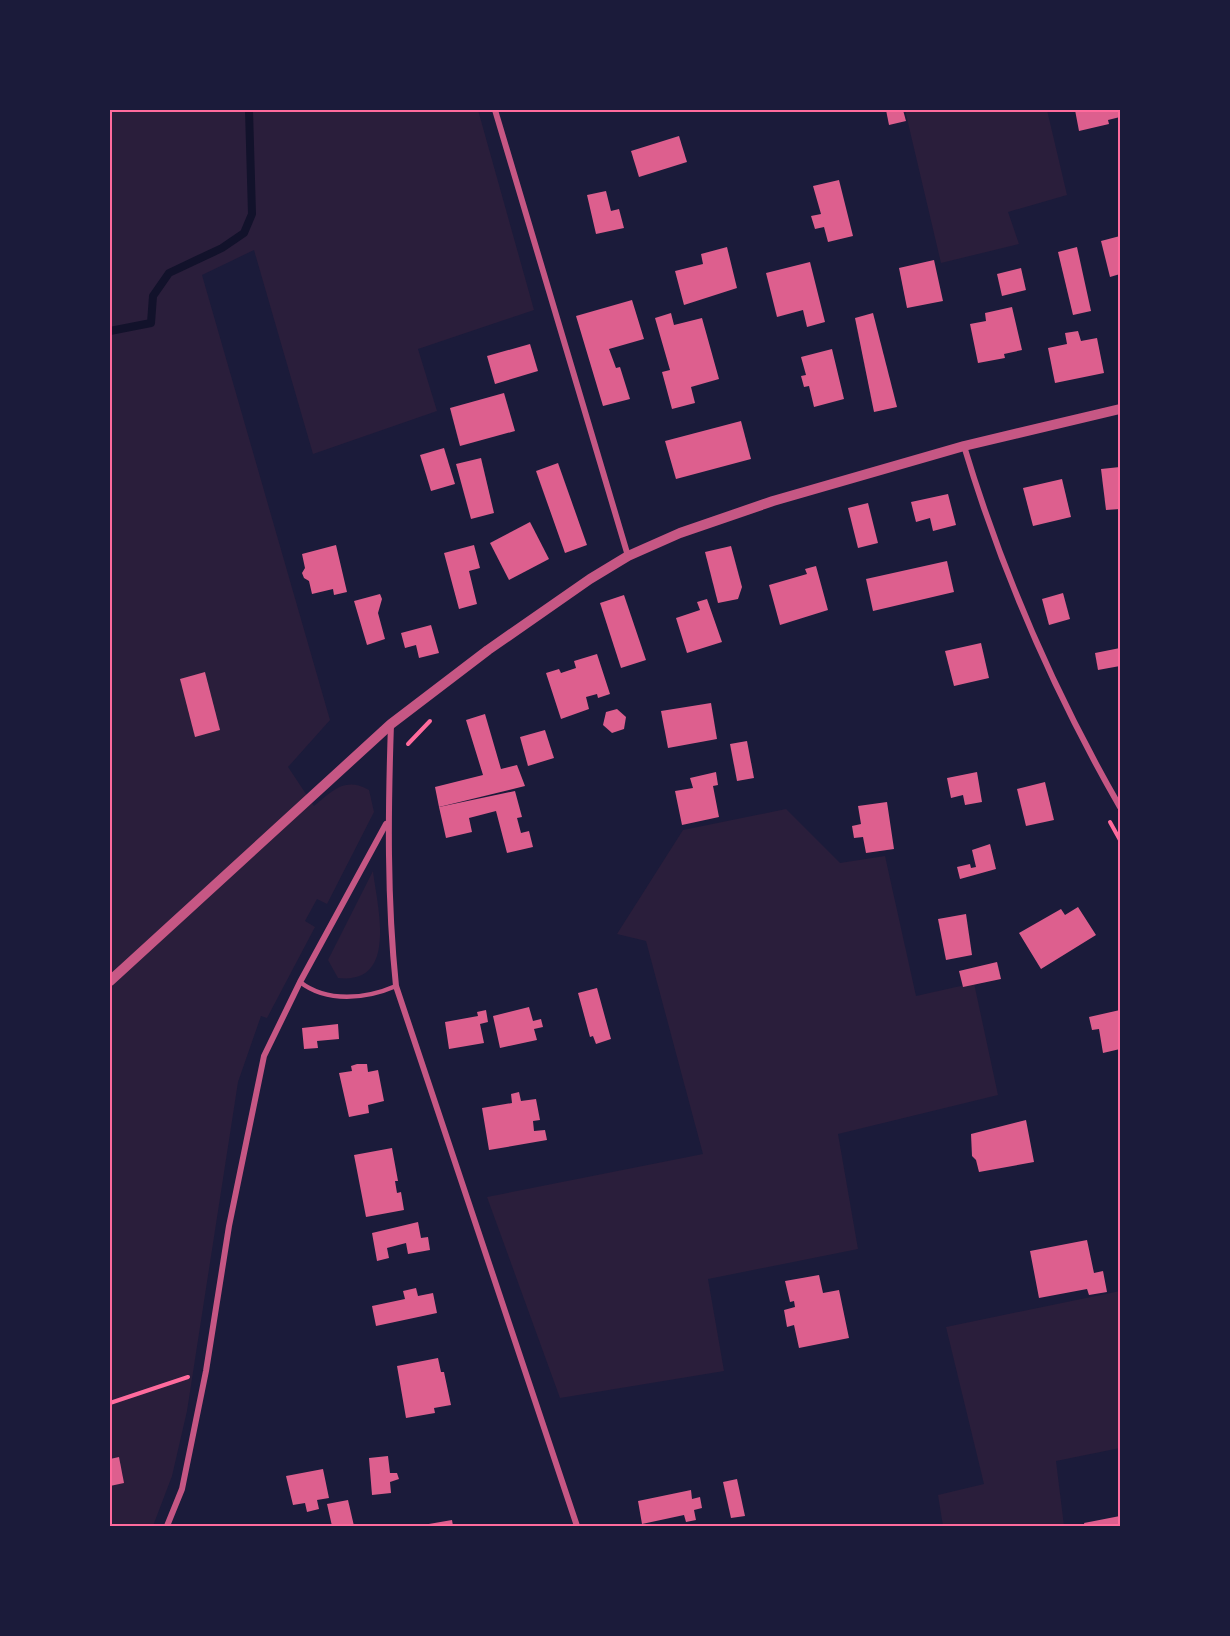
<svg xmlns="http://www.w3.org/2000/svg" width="1230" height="1636" viewBox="0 0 1230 1636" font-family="'Space Grotesk',sans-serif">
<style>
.green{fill:#2a1e3b}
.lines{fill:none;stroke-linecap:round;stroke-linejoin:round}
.stream{stroke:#12122b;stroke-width:8}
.building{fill:#dd5f8e}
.path{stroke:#ff6b9d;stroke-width:4}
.service{stroke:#c65784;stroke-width:4.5}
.minor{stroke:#c65784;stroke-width:6}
.tertiary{stroke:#c65784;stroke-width:10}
.neatline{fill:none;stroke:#ff6b9d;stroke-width:2}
</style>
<rect width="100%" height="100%" fill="#1b1b3a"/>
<g class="green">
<path d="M110,110H478L534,310L418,349L437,411L313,454L254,250L202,275L330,720L288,767L314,806C332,791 345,776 369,790L374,812L327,904L317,899L305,921L315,927L267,1018L261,1016L238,1082L187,1411L172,1476L153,1526H110Z"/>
<path d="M905,110H1047L1067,195L1008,212L1019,244L941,263Z"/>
<path d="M786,809L840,863L885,856L916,996L974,983L998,1095L838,1134L858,1249L708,1279L724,1371L560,1398L487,1197L703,1154L646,941L617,934L683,830Z"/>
<path d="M373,871C377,906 399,985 338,978L328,960Z"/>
<path d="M1120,1291V1448L1056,1461L1064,1526H943L938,1495L984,1484L946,1327Z"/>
</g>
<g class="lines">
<path class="stream" d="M110,331L151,323L153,296L169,273L222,248L244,233L252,214L249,110"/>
</g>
<g class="building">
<path d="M886,110H903L906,121L889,125Z"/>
<path d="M1075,110H1120V117L1108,120L1109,124L1079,131Z"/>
<path d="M679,136L687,162L639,177L631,151Z"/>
<path d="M839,180L853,236L828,242L824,227L815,229L811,216L821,214L813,186Z"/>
<path d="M606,191L611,211L619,209L624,228L596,234L587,195Z"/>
<path d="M1120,236V274L1110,277L1101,241Z"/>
<path d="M727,247L737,288L684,305L675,271L703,264L701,254Z"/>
<path d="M1077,247L1091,311L1073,315L1058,252Z"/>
<path d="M934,260L943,301L907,308L899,268Z"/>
<path d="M810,262L825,322L807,327L803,310L777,317L766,273Z"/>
<path d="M1021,268L1026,290L1002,296L997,274Z"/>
<path d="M632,300L644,339L609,349L616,368L620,367L630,399L603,406L576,316Z"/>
<path d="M1012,307L1022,350L1004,354L1005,358L978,363L970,324L986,321L985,313Z"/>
<path d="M671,313L674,325L702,318L719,379L691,387L695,403L672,409L662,372L670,370L655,318Z"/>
<path d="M873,313L897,407L874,412L855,318Z"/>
<path d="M1078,331L1081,341L1097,338L1104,373L1055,383L1048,348L1067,344L1065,333Z"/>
<path d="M530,344L538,371L495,384L487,356Z"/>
<path d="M832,349L844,399L814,407L809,386L804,387L801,376L806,375L801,357Z"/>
<path d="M504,393L515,431L460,446L450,408Z"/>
<path d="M741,421L751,459L676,479L665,441Z"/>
<path d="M444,448L455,484L431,491L420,455Z"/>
<path d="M481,458L494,513L471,519L456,464Z"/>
<path d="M558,463L587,545L565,553L536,471Z"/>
<path d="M1120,467V509L1106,510L1101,469Z"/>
<path d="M1062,479L1071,517L1033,526L1023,488Z"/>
<path d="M948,494L956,525L933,531L930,518L916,522L911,502Z"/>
<path d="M868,503L878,543L858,548L848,508Z"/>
<path d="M530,522L549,559L509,580L490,543Z"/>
<path d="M336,545L347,592L334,595L333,589L312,594L309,581L304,578L302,573L305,568L302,554Z"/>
<path d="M474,545L480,568L469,571L477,604L459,609L444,553Z"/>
<path d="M731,546L742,587L738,599L718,603L705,552Z"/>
<path d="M947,561L954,592L873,611L866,579Z"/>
<path d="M816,566L828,610L780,625L769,585L807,574L805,569Z"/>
<path d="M1063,593L1070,619L1049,625L1042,599Z"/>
<path d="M380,594L382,599L378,613L385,639L367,645L354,601Z"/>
<path d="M624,595L646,660L621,668L600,603Z"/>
<path d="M707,599L722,642L687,653L676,618L700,610L697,602Z"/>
<path d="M431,625L439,653L419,658L416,645L405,648L401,633Z"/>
<path d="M981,643L989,678L954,686L945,651Z"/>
<path d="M1120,648V666L1098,670L1095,653Z"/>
<path d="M597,654L610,694L598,698L597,694L586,697L589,709L561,719L546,673L559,669L561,673L576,668L574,661Z"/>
<path d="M205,672L220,730L195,737L180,679Z"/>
<path d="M711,703L717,739L668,748L661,711Z"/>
<path d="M617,709L626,717L624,729L612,733L603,725L606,712Z"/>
<path d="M485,714L501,769L517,765L525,786L439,807L435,787L483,775L466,720Z"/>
<path d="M545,730L554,758L528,766L520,737Z"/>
<path d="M747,741L754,778L737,781L730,744Z"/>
<path d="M716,772L718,785L713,786L719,817L682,825L675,791L693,788L690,778Z"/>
<path d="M977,772L982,802L965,805L963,795L951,798L947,778Z"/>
<path d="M1045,782L1054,820L1026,826L1017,789Z"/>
<path d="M515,791L522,817L517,818L521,833L529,831L533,847L507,853L496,811L469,818L472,832L446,838L439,807Z"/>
<path d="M887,802L894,849L866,853L863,837L854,838L852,826L861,824L858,806Z"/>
<path d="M990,844L996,869L960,879L957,867L970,864L971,868L976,867L972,850Z"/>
<path d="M1078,907L1096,935L1041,969L1019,933L1061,909L1065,915Z"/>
<path d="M966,914L972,955L946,960L938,919Z"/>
<path d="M997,962L1001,979L963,987L959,971Z"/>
<path d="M597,988L611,1039L596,1044L593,1036L590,1037L578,993Z"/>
<path d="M529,1007L533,1021L541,1019L543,1027L534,1029L537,1040L500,1048L493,1016Z"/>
<path d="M486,1010L488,1022L480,1024L484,1043L449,1049L445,1022L478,1016L477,1012Z"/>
<path d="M1120,1010V1049L1103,1053L1099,1029L1092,1030L1089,1017Z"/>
<path d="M338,1024L339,1039L317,1041L318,1048L304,1049L302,1028Z"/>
<path d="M357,1064H367L368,1072L378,1070L384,1101L368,1105L369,1113L349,1117L339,1073L352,1071L351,1066Z"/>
<path d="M519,1092L521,1101L536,1099L540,1120L533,1121L534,1131L545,1130L547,1140L489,1150L482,1108L512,1103L511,1094Z"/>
<path d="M1026,1120L1034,1162L979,1172L976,1160L972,1156L971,1134Z"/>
<path d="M392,1148L398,1181H395L397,1193L401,1192L404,1210L366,1217L354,1155Z"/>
<path d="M418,1222L421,1238L428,1237L430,1250L408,1254L406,1243L387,1248L389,1258L377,1261L372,1233Z"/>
<path d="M1087,1240L1094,1273L1103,1271L1107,1292L1089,1295L1087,1289L1039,1298L1030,1251Z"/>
<path d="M819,1275L823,1293L839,1290L849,1338L799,1348L794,1325L787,1327L784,1310L795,1307L794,1301L790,1302L785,1281Z"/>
<path d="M416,1288L418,1296L433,1293L437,1313L376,1326L372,1306L405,1299L403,1291Z"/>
<path d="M438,1358L441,1372H444L451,1405L434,1408L435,1413L406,1418L397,1366Z"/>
<path d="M388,1456L390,1473H397L399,1479L390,1482L391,1493L372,1495L369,1458Z"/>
<path d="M119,1457L124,1483L110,1486V1459Z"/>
<path d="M323,1469L329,1498L317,1500L319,1509L307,1512L305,1503L293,1505L286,1476Z"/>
<path d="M737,1479L745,1516L731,1518L723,1482Z"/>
<path d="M691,1490L692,1499L700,1497L702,1508L694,1510L696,1520L686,1522L684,1515L642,1524L638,1501Z"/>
<path d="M348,1500L354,1526H332L327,1504Z"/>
<path d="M1120,1516V1526H1085L1084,1523Z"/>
<path d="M452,1520L453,1526H423V1525Z"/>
</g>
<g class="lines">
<g class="path">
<path d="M408,744L430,721"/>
<path d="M1110,822L1120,840"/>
<path d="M110,1403L188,1377"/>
</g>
<path class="service" d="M300,982C327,1003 366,999 396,986"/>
<g class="minor">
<path d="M495,110L628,556"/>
<path d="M964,446C1002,572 1055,694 1120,807"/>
<path d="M391,724C388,812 387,899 396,986L577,1526"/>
<path d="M167,1526L182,1489L206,1371L229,1226L264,1056L300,982L386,824"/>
</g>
<path class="tertiary" d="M110,981L391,724L488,650L590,579L628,556L680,533L773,501L964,446L1120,409"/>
</g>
<rect width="1230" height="1636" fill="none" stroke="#1b1b3a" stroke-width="222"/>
<rect x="111" y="111" width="1008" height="1414" class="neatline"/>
</svg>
